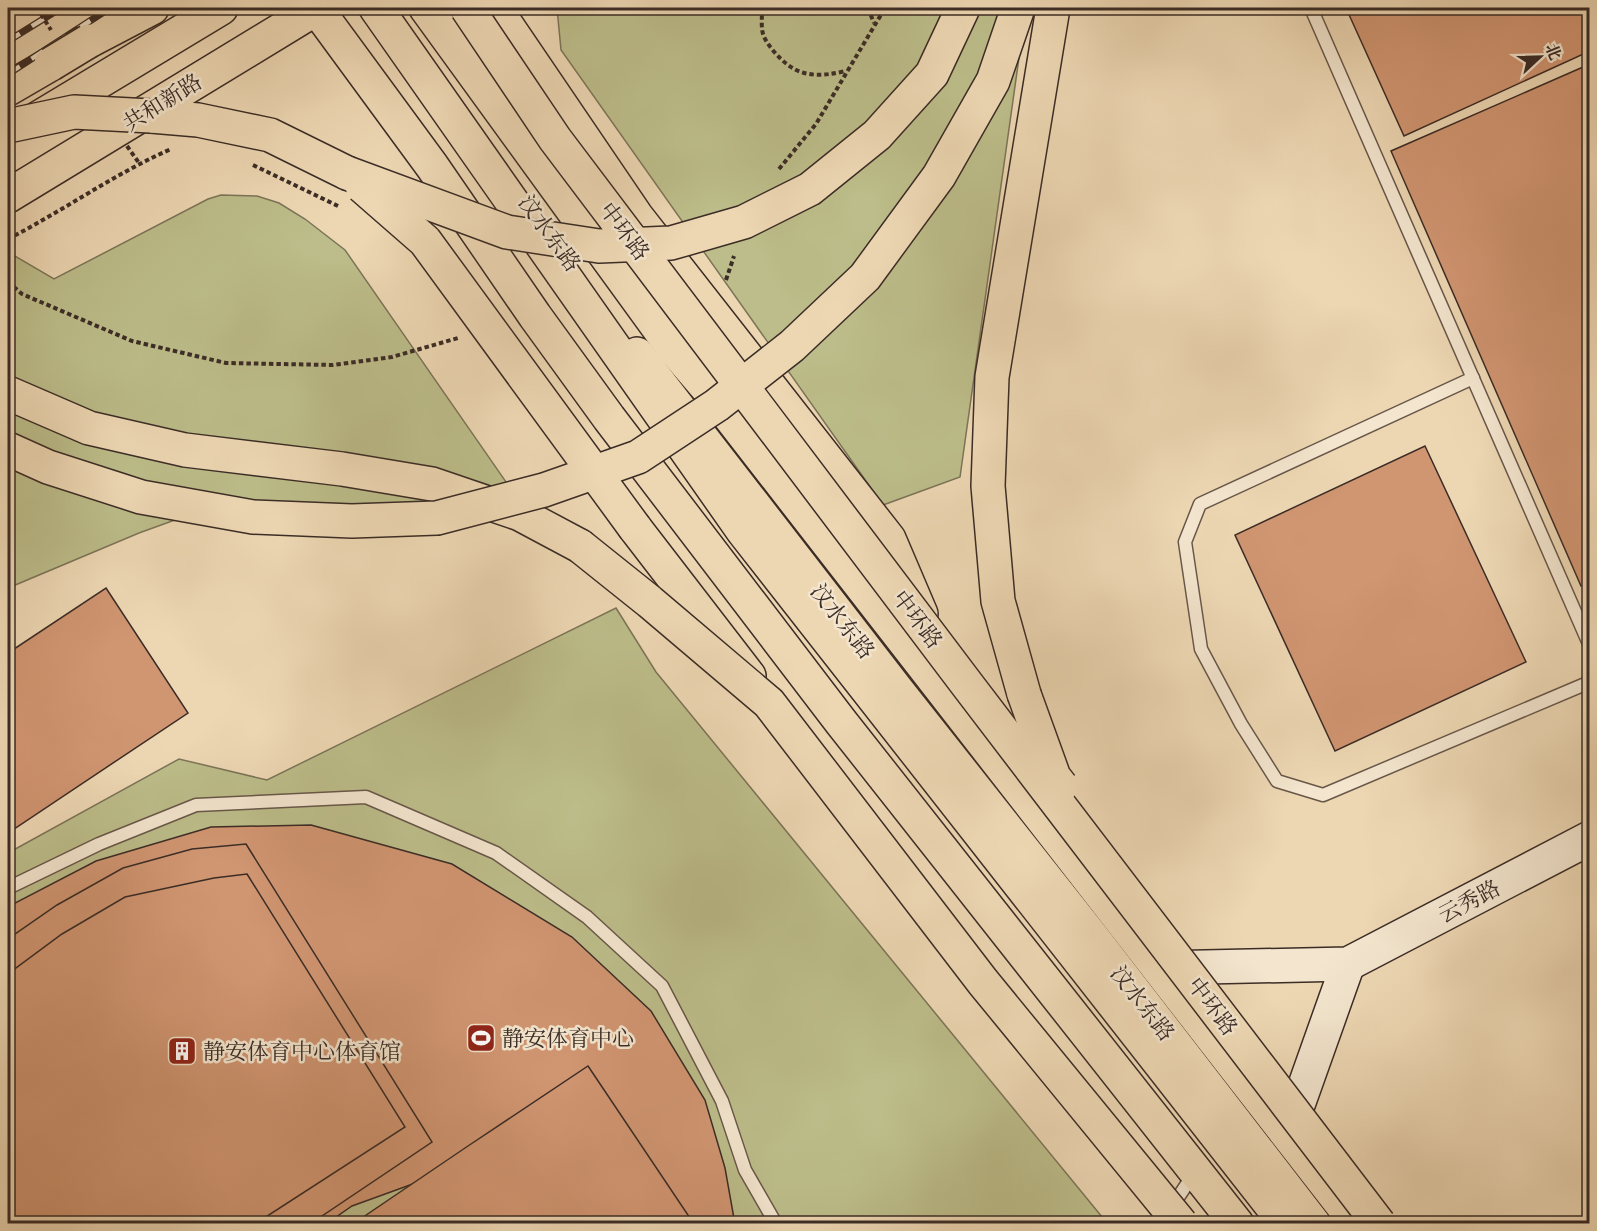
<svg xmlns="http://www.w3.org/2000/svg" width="1597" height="1231" viewBox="0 0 1597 1231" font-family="'IM FELL DW Pica','Noto Serif SC',serif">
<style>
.green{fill:#bcbd8a;stroke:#7c7458;stroke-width:1.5}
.building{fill:#d09571;stroke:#3b2c26;stroke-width:1.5}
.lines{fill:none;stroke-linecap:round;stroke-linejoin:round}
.lane-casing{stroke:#685749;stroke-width:15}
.secondary-casing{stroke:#3b2c26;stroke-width:36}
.primary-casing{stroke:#3b2c26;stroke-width:36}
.highway-casing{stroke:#3b2c26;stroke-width:36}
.path{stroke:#3b2c26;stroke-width:4;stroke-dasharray:4.5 3;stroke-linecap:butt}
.lane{stroke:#f3e5ce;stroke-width:12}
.secondary{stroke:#f3e5ce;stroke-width:33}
.primary{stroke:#edd7b3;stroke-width:33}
.highway{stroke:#edd7b3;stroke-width:33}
.rail-casing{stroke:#3b2c26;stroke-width:7}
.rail{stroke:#f3e5ce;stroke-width:4.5;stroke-dasharray:14;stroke-linecap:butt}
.highway-bridge-casing{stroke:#3b2c26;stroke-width:36;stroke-linecap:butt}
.path-bridge{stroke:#3b2c26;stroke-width:4;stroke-dasharray:4.5 3;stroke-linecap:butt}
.highway-bridge{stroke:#edd7b3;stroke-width:33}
.labels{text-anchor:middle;stroke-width:5;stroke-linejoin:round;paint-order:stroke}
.street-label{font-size:22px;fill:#3b2c26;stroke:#f3e5ce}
.poi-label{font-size:22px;fill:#3b2c26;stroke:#f3e5ce;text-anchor:start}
</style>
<rect width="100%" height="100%" fill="#edd7b3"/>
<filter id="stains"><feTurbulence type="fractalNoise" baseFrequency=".00333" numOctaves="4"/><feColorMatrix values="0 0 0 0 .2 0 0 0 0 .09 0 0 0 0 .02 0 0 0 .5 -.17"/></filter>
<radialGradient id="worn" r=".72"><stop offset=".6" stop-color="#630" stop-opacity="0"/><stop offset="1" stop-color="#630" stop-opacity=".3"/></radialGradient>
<g class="green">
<path d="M557,8H1026L960,477L883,505L561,50Z"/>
<path d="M221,195L257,196L279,203L305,219L345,250L515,495L350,512L219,504L139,533L8,588V252L54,279L208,199Z"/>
<path d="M616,608L656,672L1107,1223L8,1224V853L179,759L267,780Z"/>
</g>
<g class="building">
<path d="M1346,8H1590V51L1404,136Z"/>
<path d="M1590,64V582L1581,586L1391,151Z"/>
<path d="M1425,446L1526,662L1335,751L1235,535Z"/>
<path d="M106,588L188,713L8,833V653Z"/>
<path d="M311,825L452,864L572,937L651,1011L705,1100L725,1168L735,1224H692L597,1159L490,1156L352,1206L326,1224H8V910L15,903L96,861L211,827Z"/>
<path d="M246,844L432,1142L310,1224H8V939L57,905L123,868L192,849Z"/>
<path d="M247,874L405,1127L255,1224H8V974L62,934L125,897L214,878Z"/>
<path d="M588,1066L694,1224H353L465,1148Z"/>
</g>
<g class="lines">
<g class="lane-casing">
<g id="lane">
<path d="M1311,8L1590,646"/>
<path d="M1473,378L1200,504L1185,542L1201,649L1241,724L1277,781L1323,795L1590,682"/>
<path d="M8,888L99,844L196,805L366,797L496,853L587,917L662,986L722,1101L745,1170L776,1224"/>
<path d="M1171,1208L1195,1172"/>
</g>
</g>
<g class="secondary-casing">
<g id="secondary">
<path d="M1160,968L1348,964L1590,838"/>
<path d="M1288,1133L1348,964"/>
</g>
</g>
<g class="primary-casing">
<g id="primary">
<path d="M316,8L432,166L535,316L609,418L841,722L1237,1224"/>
<path d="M426,8L673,348L709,390L1357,1224"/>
<path d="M495,8L637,217L889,539L921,614"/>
<path d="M37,119L221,8"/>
<path d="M8,196L317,8"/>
<path d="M637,354L897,690L1093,938L1314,1224"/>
</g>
</g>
<g class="highway-casing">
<g id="highway">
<path d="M376,8L743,531L1286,1224"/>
<path d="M89,41L152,8"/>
<path d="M8,89L51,64"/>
<path d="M151,116L198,120L270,135L347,173"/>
<path d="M8,393L89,428L185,450L342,469L432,484L520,514L580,546"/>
<path d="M635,528L749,676"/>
<path d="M1024,694L998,601L988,486L992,377L1053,8"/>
</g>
</g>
<g class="path">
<path d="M763,8L762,10C762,18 761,27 763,34C766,43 774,52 780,58C800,78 819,77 846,71"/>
<path d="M868,8L874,23"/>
<path d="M253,165L338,206"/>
<path d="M779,169L816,124L885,8"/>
<path d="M8,239C63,211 114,174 171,149"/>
<path d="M726,280L734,256"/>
<path d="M8,282L22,294L132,341L226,363L333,365L392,357L458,338"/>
</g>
<use href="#lane" class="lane"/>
<use href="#secondary" class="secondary"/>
<use href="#primary" class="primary"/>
<use href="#highway" class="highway"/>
<g class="rail-casing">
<g id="rail">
<path d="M8,41L61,8"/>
<path d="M8,74L110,8"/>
</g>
</g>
<use href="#rail" class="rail"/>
<g class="highway-bridge-casing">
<g id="highway-bridge">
<path d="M467,8L555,139L966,683L1379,1224"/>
<path d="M51,64L89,41"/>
<path d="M8,126L74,112L151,116"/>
<path d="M347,173L507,232L599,246L671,243L744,222L810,189L877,135L932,74L963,8"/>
<path d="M362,186L425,241L635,528"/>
<path d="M8,449L48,467L141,497L253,517L352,521L437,518L544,490L638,457L717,405L792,346L865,277L939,176L993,81L1018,8"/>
<path d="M580,546L650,602L769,703L983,982L1181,1224"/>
<path d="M1024,694L1054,777L1061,786"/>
</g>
</g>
<g class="path-bridge">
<path d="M37,8L51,30"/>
<path d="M127,146L139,163"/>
</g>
<use href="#highway-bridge" class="highway-bridge"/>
</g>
<defs>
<g id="stadium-square" transform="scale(1.5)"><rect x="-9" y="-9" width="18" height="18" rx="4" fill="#8f2418" stroke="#f3e5ce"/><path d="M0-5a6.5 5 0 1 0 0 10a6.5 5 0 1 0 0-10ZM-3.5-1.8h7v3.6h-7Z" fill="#fff"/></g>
<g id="building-square" transform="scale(1.5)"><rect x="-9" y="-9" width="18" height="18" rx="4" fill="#8f2418" stroke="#f3e5ce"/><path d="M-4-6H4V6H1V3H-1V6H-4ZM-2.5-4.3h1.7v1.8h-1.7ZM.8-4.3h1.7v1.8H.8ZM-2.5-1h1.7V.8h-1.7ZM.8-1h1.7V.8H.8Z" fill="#fff"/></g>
</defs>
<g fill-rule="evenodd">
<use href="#stadium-square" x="481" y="1038"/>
<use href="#building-square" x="182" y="1051"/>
</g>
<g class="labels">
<g class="street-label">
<text transform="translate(162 102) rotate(-32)" y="8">共和新路</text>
<text transform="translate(625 231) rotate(53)" y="8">中环路</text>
<text transform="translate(550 233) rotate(54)" y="8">汶水东路</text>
<text transform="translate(918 619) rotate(53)" y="8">中环路</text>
<text transform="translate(843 621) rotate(52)" y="8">汶水东路</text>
<text transform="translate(1469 901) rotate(-28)" y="8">云秀路</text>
<text transform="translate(1143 1003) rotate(52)" y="8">汶水东路</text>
<text transform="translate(1213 1006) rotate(53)" y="8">中环路</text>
</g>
<g class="poi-label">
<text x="502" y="1046">静安体育中心</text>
<text x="203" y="1059">静安体育中心体育馆</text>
</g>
</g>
<rect width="1597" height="1231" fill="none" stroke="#edd7b3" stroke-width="30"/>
<rect x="9" y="9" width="1579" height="1213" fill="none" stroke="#3b2c26" stroke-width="3"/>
<rect x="15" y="15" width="1567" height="1201" fill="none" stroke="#3b2c26" stroke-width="1.5"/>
<g transform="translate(1540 57) rotate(68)" stroke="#f3e5ce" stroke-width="4.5" paint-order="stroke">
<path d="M0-4.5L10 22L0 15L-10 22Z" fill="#3b2c26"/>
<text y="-9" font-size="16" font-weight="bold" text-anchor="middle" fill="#3b2c26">北</text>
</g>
<rect width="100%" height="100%" filter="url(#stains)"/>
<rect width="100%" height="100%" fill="url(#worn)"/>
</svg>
